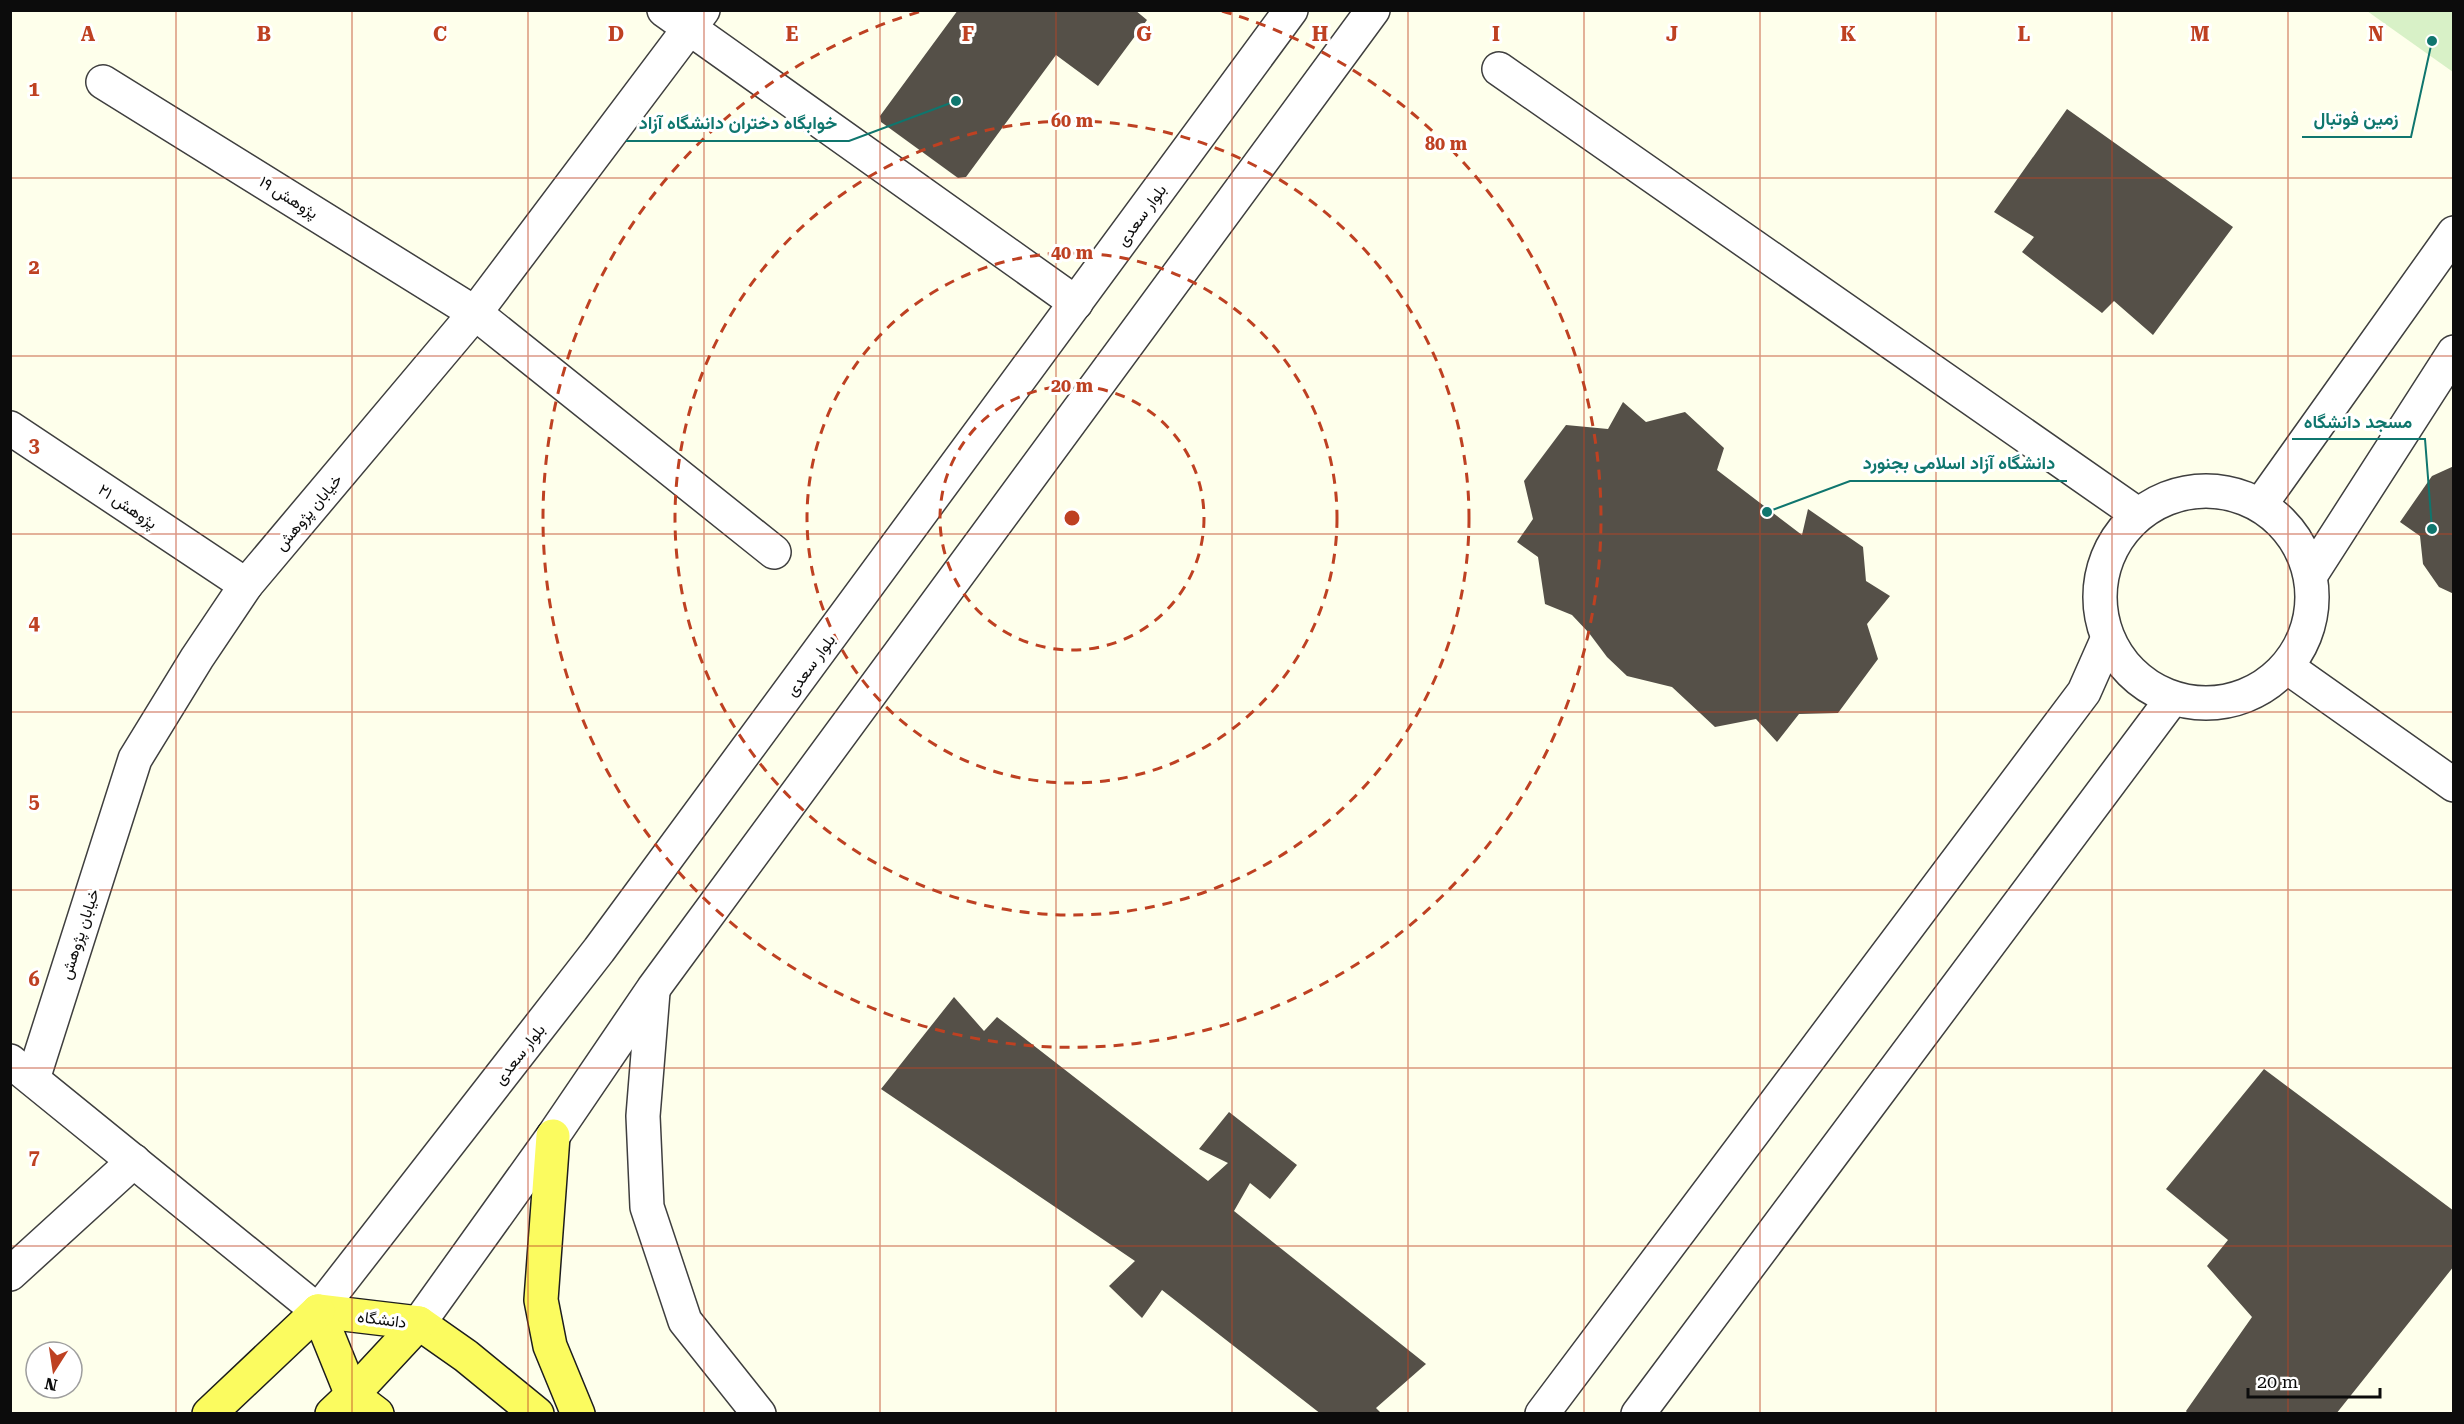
<svg xmlns="http://www.w3.org/2000/svg" width="2464" height="1424" viewBox="0 0 2464 1424" font-family="'Roboto Serif',Vazirmatn,serif">
<style>
.pitch{fill:#d8f1c7}
.building{fill:#555048}
.lines{fill:none;stroke-linecap:round;stroke-linejoin:round}
.minor-casing{stroke:#3f3f3f;stroke-width:36}
.major-casing{stroke:#1d1d1d;stroke-width:36}
.minor{stroke:#fff;stroke-width:33}
.major{stroke:#fbfb5f;stroke-width:33}
.grid{fill:none;stroke:#be4122;stroke-width:1.5;stroke-opacity:0.55}
.ring{fill:none;stroke:#be4122;stroke-width:3;stroke-dasharray:10 8}
.labels{text-anchor:middle;stroke-width:6;stroke-linejoin:round;paint-order:stroke}
.street-label{font-size:16px;fill:#0c0c0c;stroke:#fff}
.grid-label{font-size:20px;text-anchor:middle;font-weight:bold;fill:#be4122;stroke:#fff;stroke-width:6;stroke-linejoin:round;paint-order:stroke}
.centre{fill:#be4122;stroke:#fff;stroke-width:3}
.ring-label{font-size:18px;text-anchor:middle;font-weight:bold;fill:#be4122;stroke:#fff;stroke-width:6;stroke-linejoin:round;paint-order:stroke}
.leader{fill:none;stroke:#0f766e;stroke-width:2}
.callout-dot{fill:#0f766e;stroke:#fff;stroke-width:2}
.callout-label{font-size:18px;text-anchor:middle;font-weight:bold;fill:#0f766e;stroke:#fff;stroke-width:6;stroke-linejoin:round;paint-order:stroke}
</style>
<rect width="100%" height="100%" fill="#feffeb"/>
<path class="pitch" d="M2367,11H2453V72Z"/>
<g class="building">
<path d="M958,10H1135L1147,20L1098,86L1056,55L966,177L958,178L881,122L880,116Z"/>
<path d="M2067,109L2233,227L2153,335L2114,301L2102,313L2022,252L2034,237L1994,212Z"/>
<path d="M1623,402L1646,422L1685,412L1724,448L1717,470L1802,535L1808,509L1863,547L1866,581L1890,596L1867,624L1878,659L1838,713L1799,714L1777,742L1756,719L1715,727L1672,687L1627,676L1607,657L1589,633L1572,615L1545,604L1538,557L1517,542L1533,519L1524,481L1566,425L1608,429Z"/>
<path d="M2454,466V594L2439,587L2423,564L2420,536L2400,522L2432,476Z"/>
<path d="M954,997L984,1031L997,1017L1208,1181L1228,1163L1199,1149L1229,1112L1297,1165L1270,1199L1250,1183L1234,1211L1426,1364L1376,1408L1382,1414H1321L1162,1290L1142,1318L1109,1286L1135,1261L881,1089Z"/>
<path d="M2264,1069L2454,1211V1266L2336,1414H2188L2186,1411L2252,1317L2207,1266L2228,1240L2166,1189Z"/>
</g>
<g class="lines">
<g class="minor-casing">
<g id="minor">
<path d="M664,10L1076,303"/>
<path d="M1499,69L2136,513"/>
<path d="M103,82L475,313L774,552"/>
<path d="M10,428L246,585"/>
<circle cx="2206" cy="597" r="106"/>
<path d="M2261,504L2454,233"/>
<path d="M2312,573L2454,352"/>
<path d="M2287,667L2454,785"/>
<path d="M653,992L643,1116L647,1207L685,1321L759,1414"/>
<path d="M10,1061L318,1311L599,950L1291,10"/>
<path d="M33,1079L135,759L197,658L246,585L475,313L703,10"/>
<path d="M10,1274L134,1161"/>
<path d="M419,1323L553,1136L653,989L1373,10"/>
<path d="M1542,1414L2084,692L2107,640"/>
<path d="M1638,1414L2172,699"/>
</g>
</g>
<g class="major-casing">
<g id="major">
<path d="M553,1136L541,1300L550,1346L578,1414"/>
<path d="M318,1311L419,1323L466,1356L537,1414"/>
<path d="M318,1311L352,1395L377,1414"/>
<path d="M209,1414L318,1311"/>
<path d="M332,1414L352,1395L419,1323"/>
</g>
</g>
<use href="#minor" class="minor"/>
<use href="#major" class="major"/>
</g>
<path class="grid" d="M176,10V1414M352,10V1414M528,10V1414M704,10V1414M880,10V1414M1056,10V1414M1232,10V1414M1408,10V1414M1584,10V1414M1760,10V1414M1936,10V1414M2112,10V1414M2288,10V1414M10,178H2454M10,356H2454M10,534H2454M10,712H2454M10,890H2454M10,1068H2454M10,1246H2454"/>
<g class="ring">
<circle cx="1072" cy="518" r="132"/>
<circle cx="1072" cy="518" r="265"/>
<circle cx="1072" cy="518" r="397"/>
<path d="M1222 11A529 529 0 1 1 922 11"/>
</g>
<g class="labels">
<g class="street-label">
<text transform="translate(289 197) rotate(32)" y="6">پژوهش ۱۹</text>
<text transform="translate(1141 215) rotate(-54)" y="6">بلوار سعدی</text>
<text transform="translate(128 506) rotate(34)" y="6">پژوهش ۲۱</text>
<text transform="translate(308 512) rotate(-50)" y="6">خیابان پژوهش</text>
<text transform="translate(810 665) rotate(-54)" y="6">بلوار سعدی</text>
<text transform="translate(79 934) rotate(-72)" y="6">خیابان پژوهش</text>
<text transform="translate(519 1054) rotate(-52)" y="6">بلوار سعدی</text>
<text transform="translate(382 1319) rotate(7)" y="6">دانشگاه</text>
</g>
</g>
<g class="grid-label">
<text x="88" y="41">A</text>
<text x="264" y="41">B</text>
<text x="440" y="41">C</text>
<text x="616" y="41">D</text>
<text x="792" y="41">E</text>
<text x="968" y="41">F</text>
<text x="1144" y="41">G</text>
<text x="1320" y="41">H</text>
<text x="1496" y="41">I</text>
<text x="1672" y="41">J</text>
<text x="1848" y="41">K</text>
<text x="2024" y="41">L</text>
<text x="2200" y="41">M</text>
<text x="2376" y="41">N</text>
<text x="34" y="96">1</text>
<text x="34" y="274">2</text>
<text x="34" y="452">3</text>
<text x="34" y="630">4</text>
<text x="34" y="808">5</text>
<text x="34" y="986">6</text>
<text x="34" y="1164">7</text>
</g>
<circle cx="1072" cy="518" r="9" class="centre"/>
<g class="ring-label">
<text x="1072" y="127">60 m</text>
<text x="1446" y="150">80 m</text>
<text x="1072" y="259">40 m</text>
<text x="1072" y="392">20 m</text>
</g>
<path class="leader" d="M2432 41L2411 137H2302M956 101L849 141H626M2432 529L2425 439H2292M1767 512L1850 481H2067"/>
<g class="callout-dot">
<circle cx="2432" cy="41" r="6"/>
<circle cx="956" cy="101" r="6"/>
<circle cx="2432" cy="529" r="6"/>
<circle cx="1767" cy="512" r="6"/>
</g>
<g class="callout-label">
<text x="2356" y="125">زمین فوتبال</text>
<text x="738" y="129">خوابگاه دختران دانشگاه آزاد</text>
<text x="2358" y="428">مسجد دانشگاه</text>
<text x="1959" y="469">دانشگاه آزاد اسلامی بجنورد</text>
</g>
<rect width="2464" height="1424" fill="none" stroke="#0c0c0c" stroke-width="24"/>
<g transform="translate(54 1370) rotate(192)"><circle r="28" fill="#ffffff" stroke="#9e9e9e" stroke-width="1.5"/>
<path d="M0-4.5L10 22L0 15L-10 22Z" fill="#be4122"/>
<text y="-9" font-size="16" font-weight="bold" text-anchor="middle" fill="#0c0c0c">N</text>
</g>
<path d="M2248 1388v9h132v-9" fill="none" stroke="#0c0c0c" stroke-width="3"/>
<text x="2257" y="1388" font-size="18" fill="#0c0c0c" stroke="#ffffff" stroke-width="4.5" paint-order="stroke">20 m</text>
</svg>
